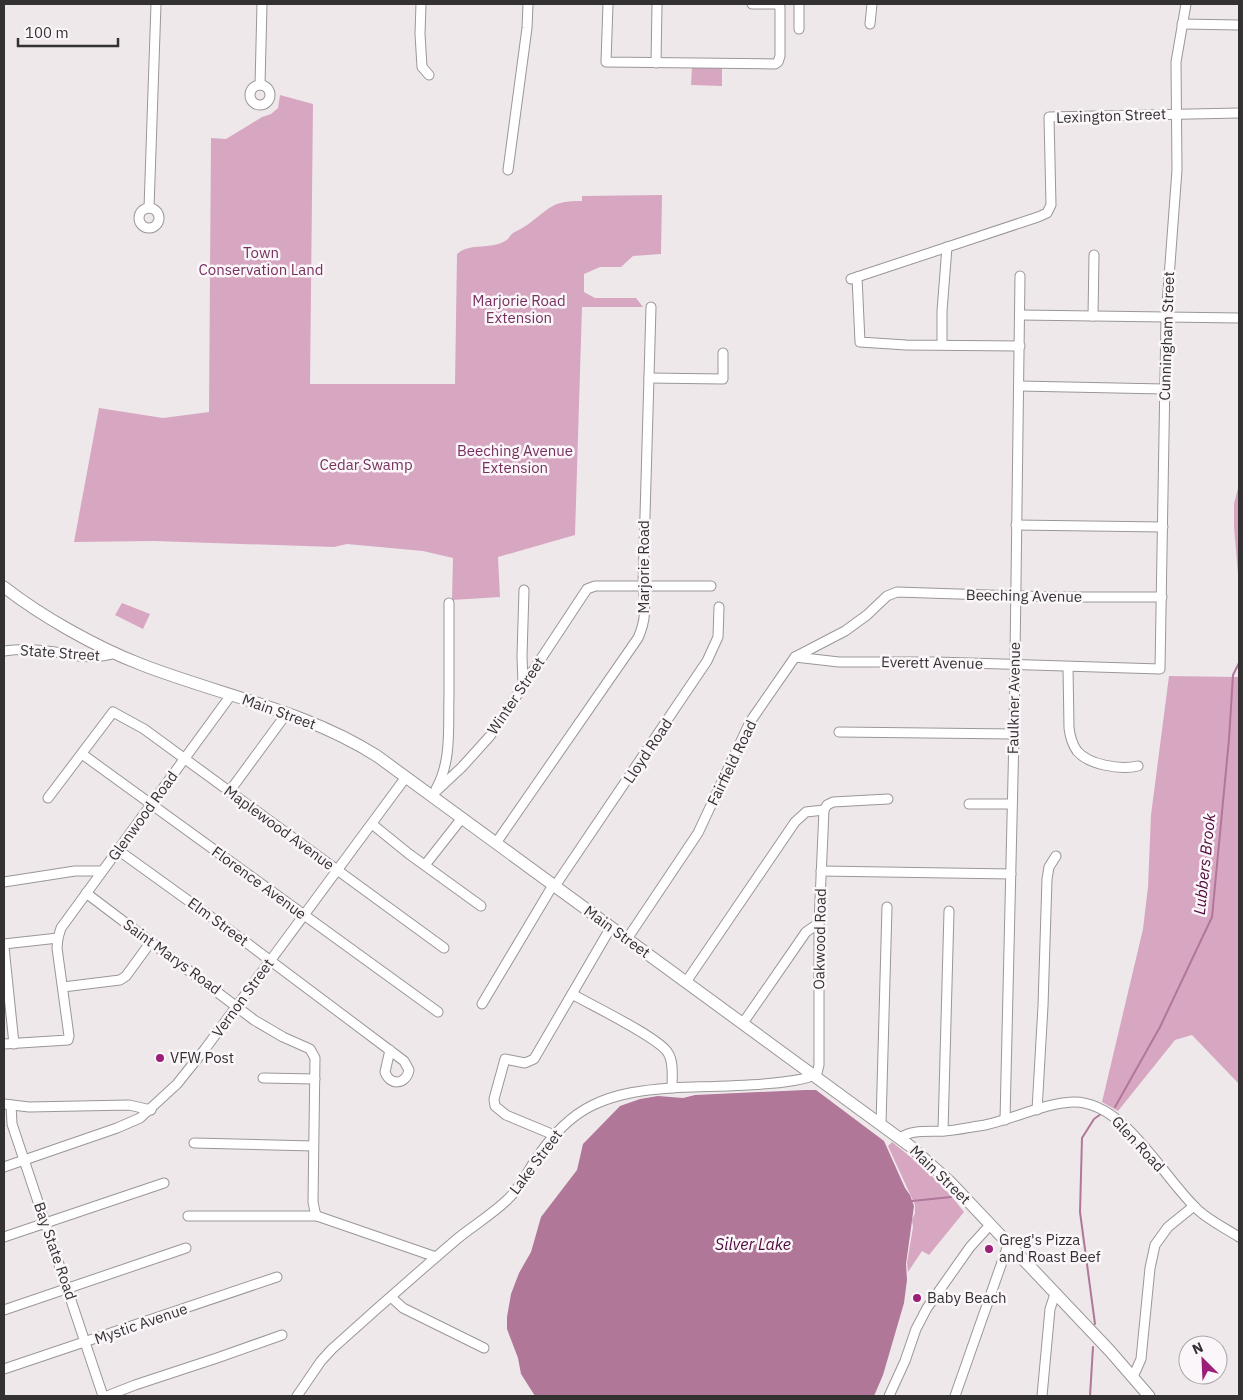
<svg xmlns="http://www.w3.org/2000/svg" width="1243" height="1400" viewBox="0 0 1243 1400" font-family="'IBM Plex Sans',sans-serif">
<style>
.green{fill:#d7a7c2}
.water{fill:#b07799}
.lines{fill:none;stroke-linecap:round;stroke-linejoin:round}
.stream{stroke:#b07799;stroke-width:2}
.minor-casing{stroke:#9b9698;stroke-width:11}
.major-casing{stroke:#9b9698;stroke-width:13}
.minor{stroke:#fff;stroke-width:9}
.major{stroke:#fff;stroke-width:11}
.poi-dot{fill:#9b1f76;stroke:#fbf6f9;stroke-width:2}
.labels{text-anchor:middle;stroke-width:5;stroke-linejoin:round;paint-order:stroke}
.street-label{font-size:15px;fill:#333132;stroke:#fbf6f9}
.park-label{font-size:15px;fill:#77305e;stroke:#fbf6f9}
.poi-label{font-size:15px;fill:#333132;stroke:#fbf6f9;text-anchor:start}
.water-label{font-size:16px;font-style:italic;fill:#4f083a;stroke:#fbf6f9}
</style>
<rect width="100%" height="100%" fill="#eee8eb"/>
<g class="green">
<path d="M692,66H722V86L691,85Z"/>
<path d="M280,95L313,104L310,384H455L457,254C471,242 490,250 505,241C509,239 510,235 513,233C518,230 523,228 527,225C551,208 550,201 582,201V196L662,195L661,254L633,256L621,267H600L584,274V292L595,298H636L643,307H582L575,535L498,557L500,597L452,600L453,558L423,551L347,544L334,547L154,541L74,542L99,408L163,418L209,412L211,138L226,139L262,117L271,114L278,108Z"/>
<path d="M1239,484V586L1234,527V504Z"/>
<path d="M122,603L150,614L143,629L115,615Z"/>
<path d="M1169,676L1239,677V1084L1192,1035L1175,1040L1118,1111L1102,1102L1143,929L1148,887L1151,815Z"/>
<path d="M892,1142C919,1163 944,1185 964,1212L929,1255L922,1251L908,1272L907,1263L913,1227L912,1220L915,1213V1205L888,1146Z"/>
</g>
<path class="water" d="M805,1090H816L884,1141L905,1188L910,1195L914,1206L906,1264L907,1280L904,1303L883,1375L874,1396H535L521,1374L518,1358L507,1329V1317L511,1294L519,1273L531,1252L541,1217L577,1170L583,1144L620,1106L640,1099L658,1096L683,1098L695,1095Z"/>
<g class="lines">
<g class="stream">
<path d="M1115,1107L1160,1027L1212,917L1229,739L1233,675L1239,663"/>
<path d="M912,1201L951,1197"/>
<path d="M1095,1324L1080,1212L1082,1138L1094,1119L1101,1114"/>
<path d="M1090,1396L1093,1347"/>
</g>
<g class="minor-casing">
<g id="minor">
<path d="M421,4L420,34L422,67L429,75"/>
<path d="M608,4L606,62L775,64L778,62L780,56V7L777,4H752"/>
<path d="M870,24L872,4"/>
<path d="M1182,24L1239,25"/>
<path d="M799,29V4"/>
<path d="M656,63L657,4"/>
<path d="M260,85L262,4"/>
<circle cx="260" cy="95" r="10"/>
<path d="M508,170L527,28L528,4"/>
<circle cx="149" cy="218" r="10"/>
<path d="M149,208L156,4"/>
<path d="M857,277L860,342L906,345L1020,346"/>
<path d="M851,279L1038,217L1047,213L1051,205L1049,117L1239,113"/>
<path d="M1021,315L1239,318"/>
<path d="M1093,316L1094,255"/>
<path d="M942,344V311L947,247"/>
<path d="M649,378L723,379V353"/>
<path d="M1019,386L1164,389"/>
<path d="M1016,525L1163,527"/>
<path d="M4,651C18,649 32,649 47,651C73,654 88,661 116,653"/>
<path d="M795,657L839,662H937L1160,669L1166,318L1177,170L1176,62L1186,4"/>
<path d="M1068,667L1069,728C1070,736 1072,744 1077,751C1089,765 1120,770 1138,766"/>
<path d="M523,685L522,656L524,590"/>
<path d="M839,732L1014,734"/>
<path d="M82,754L438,1012"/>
<path d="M436,789C452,761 448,726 449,695C449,664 449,634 449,603"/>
<path d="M229,792L287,713"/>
<path d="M431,796L462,767L490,736L587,589L595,586H711"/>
<path d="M48,798L113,712L144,729L444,948"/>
<path d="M969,804H1012"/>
<path d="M372,824L409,854L481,906"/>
<path d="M496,843L638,638C647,618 645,605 643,585L651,307"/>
<path d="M118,850L247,943L404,1061L409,1070C406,1085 390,1086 385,1072L390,1050"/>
<path d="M425,865L462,818"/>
<path d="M821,871L1011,874"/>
<path d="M4,882L75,871H102"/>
<path d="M555,886L707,661L718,637L719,607"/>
<path d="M86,893L254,1020L283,1037L310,1049L315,1058L313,1202L315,1212L317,1216"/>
<path d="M627,939L698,833L750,722L795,657L845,631L867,615L887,596L897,592L1051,597H1162"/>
<path d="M4,944L58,938"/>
<path d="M4,947L14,1044"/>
<path d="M686,982L795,822L806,812L824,810"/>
<path d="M63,987L120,980L126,976L150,943"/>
<path d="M572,994C591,1005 660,1038 668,1053C674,1062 672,1077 672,1088"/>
<path d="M482,1004L553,885"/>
<path d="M743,1023L806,932L819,923"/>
<path d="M4,1044L68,1040L69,1036L57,948L58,938L61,928L231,695"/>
<path d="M263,1078L315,1079"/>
<path d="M4,1104L29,1107L129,1105L151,1110"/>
<path d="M11,1105L12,1124L103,1396"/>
<path d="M1037,1110L1043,1006L1047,879L1049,867L1056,856"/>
<path d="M1005,1120L1014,734L1020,276"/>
<path d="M881,1124L887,907"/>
<path d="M943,1131L949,911"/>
<path d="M554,1135L506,1115L495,1106L494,1099L505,1059L525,1063L534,1059L611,927"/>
<path d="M900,1138C912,1129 929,1132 944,1131C958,1130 971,1127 985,1125C1013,1119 1045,1103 1073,1102C1125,1101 1163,1178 1198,1210C1210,1221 1225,1228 1239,1237"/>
<path d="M194,1143L313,1146"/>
<path d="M4,1167L117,1128L140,1118L177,1084L205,1049L406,777"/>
<path d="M188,1216H317L436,1257"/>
<path d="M4,1237L164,1183"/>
<path d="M391,1297L403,1308L484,1348"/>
<path d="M4,1310L186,1248"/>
<path d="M4,1369L277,1277"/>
<path d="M1133,1377L1141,1359L1150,1268L1155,1245L1168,1227L1194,1206"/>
<path d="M107,1396L135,1385L217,1358L282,1335"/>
<path d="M297,1396L321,1361L332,1349C373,1312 415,1275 457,1239C474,1225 493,1214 508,1199C519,1189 526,1175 534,1162C549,1139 568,1117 593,1105C618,1093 644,1090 671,1088C697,1086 801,1087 817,1073L819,1065V923L824,810L827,805L833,802L888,799"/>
<path d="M889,1396L905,1361L916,1329L927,1308L970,1247L990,1225"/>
<path d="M955,1396L1008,1245"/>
<path d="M1042,1396L1050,1309L1055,1294"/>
</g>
</g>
<g class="major-casing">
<path id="major" d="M4,587C41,616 96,647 140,664C219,695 305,710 377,756L910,1146L949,1181L1110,1351L1149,1396"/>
</g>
<use href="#minor" class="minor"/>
<use href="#major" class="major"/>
</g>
<g class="poi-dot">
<circle cx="160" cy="1058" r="5"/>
<circle cx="989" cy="1249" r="5"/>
<circle cx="917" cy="1298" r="5"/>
</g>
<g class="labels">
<g class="street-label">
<text transform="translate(1111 116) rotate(-2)" y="5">Lexington Street</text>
<text transform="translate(1167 336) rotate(-88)" y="5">Cunningham Street</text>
<text transform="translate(644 567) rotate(-90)" y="5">Marjorie Road</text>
<text transform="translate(1024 596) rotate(1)" y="5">Beeching Avenue</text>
<text transform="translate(60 653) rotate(4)" y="5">State Street</text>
<text transform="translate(932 663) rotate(1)" y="5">Everett Avenue</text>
<text transform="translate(516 696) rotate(-56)" y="5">Winter Street</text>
<text transform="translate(1014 698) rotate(-89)" y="5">Faulkner Avenue</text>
<text transform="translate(279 712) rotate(20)" y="5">Main Street</text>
<text transform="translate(648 751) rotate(-56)" y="5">Lloyd Road</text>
<text transform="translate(732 763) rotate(-64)" y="5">Fairfield Road</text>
<text transform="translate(143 816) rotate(-54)" y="5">Glenwood Road</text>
<text transform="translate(279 828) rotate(36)" y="5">Maplewood Avenue</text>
<text transform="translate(259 883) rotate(36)" y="5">Florence Avenue</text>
<text transform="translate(218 922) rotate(36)" y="5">Elm Street</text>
<text transform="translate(617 932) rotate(36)" y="5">Main Street</text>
<text transform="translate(820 939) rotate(-89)" y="5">Oakwood Road</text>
<text transform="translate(172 957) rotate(36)" y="5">Saint Marys Road</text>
<text transform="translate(243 998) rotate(-54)" y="5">Vernon Street</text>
<text transform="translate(1138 1144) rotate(47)" y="5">Glen Road</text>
<text transform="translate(536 1162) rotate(-53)" y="5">Lake Street</text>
<text transform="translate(940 1175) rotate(44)" y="5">Main Street</text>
<text transform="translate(55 1251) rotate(71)" y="5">Bay State Road</text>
<text transform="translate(141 1324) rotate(-19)" y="5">Mystic Avenue</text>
</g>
<g class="park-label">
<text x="261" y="258">Town<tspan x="261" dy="17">Conservation Land</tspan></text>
<text x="519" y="306">Marjorie Road<tspan x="519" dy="17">Extension</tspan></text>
<text x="515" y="456">Beeching Avenue<tspan x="515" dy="17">Extension</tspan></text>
<text x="366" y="470">Cedar Swamp</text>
</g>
<g class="poi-label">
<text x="170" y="1063">VFW Post</text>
<text x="999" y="1245">Greg's Pizza<tspan x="999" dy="17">and Roast Beef</tspan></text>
<text x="927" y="1303">Baby Beach</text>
</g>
<g class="water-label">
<text transform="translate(1204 864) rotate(-84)" y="6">Lubbers Brook</text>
<text x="753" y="1250">Silver Lake</text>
</g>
</g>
<rect width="1243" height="1400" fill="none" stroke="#333132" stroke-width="10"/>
<g transform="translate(1203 1360) rotate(336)"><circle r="24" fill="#fbf6f9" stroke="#aba7a9"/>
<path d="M0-4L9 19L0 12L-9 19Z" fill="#9b1f76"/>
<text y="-8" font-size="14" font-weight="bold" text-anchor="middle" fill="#333132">N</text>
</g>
<path d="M18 38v8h100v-8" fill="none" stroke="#333132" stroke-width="2.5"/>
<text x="25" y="38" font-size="15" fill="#333132" stroke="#fbf6f9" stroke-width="4" paint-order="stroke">100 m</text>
</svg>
